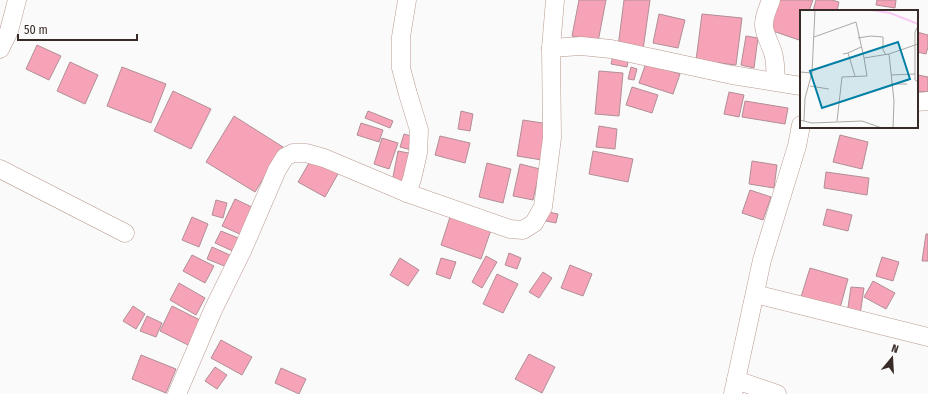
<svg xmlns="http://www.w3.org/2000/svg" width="928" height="394" viewBox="0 0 928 394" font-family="'Fira Sans Condensed',sans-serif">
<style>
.building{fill:#f6a3b8;stroke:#b18e96}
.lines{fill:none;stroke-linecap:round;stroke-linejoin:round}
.minor-casing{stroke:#ba988e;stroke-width:19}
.minor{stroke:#fff;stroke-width:18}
.inset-river{fill:none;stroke:#f8caf4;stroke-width:2}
.inset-road{fill:none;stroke:#aca7a6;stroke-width:1}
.view{fill:#017fa5;fill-opacity:0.15;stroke:#017fa5;stroke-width:2}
.inset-edge{fill:none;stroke:#382b27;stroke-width:2}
</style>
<rect width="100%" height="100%" fill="#fafafa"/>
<g class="building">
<path d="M579,0H606L598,42L572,36Z"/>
<path d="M624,0H650L643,50L618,47Z"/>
<path d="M777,0H813L809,11H801V35L799,40L767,29Z"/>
<path d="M816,0H832L839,2L837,11H813Z"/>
<path d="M877,0H896L895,8L876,5Z"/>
<path d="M659,14L685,20L678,48L653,43Z"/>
<path d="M702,14L742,18L736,65L696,60Z"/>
<path d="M917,32L928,35V47L926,54L917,52Z"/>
<path d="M746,36L758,38L754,68L741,65Z"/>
<path d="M37,45L61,56L49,80L26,69Z"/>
<path d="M614,52L629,56L627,67L611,64Z"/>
<path d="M70,62L98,75L85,104L57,91Z"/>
<path d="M646,63L680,74L673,94L639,83Z"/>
<path d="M122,67L166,84L151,123L107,106Z"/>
<path d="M631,67L637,69L634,80L628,79Z"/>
<path d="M599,71L623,73L619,116L595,114Z"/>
<path d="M918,75L928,77V92L917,91Z"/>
<path d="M632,87L658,95L652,113L626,105Z"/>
<path d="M173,91L211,109L191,149L154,131Z"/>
<path d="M729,92L744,95L739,117L724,114Z"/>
<path d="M745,101L788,108L785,124L742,117Z"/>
<path d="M368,111L393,121L390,128L365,118Z"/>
<path d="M461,111L473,114L470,131L458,129Z"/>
<path d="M234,116L283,147L255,192L206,162Z"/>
<path d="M523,120L549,124L542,160L517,156Z"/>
<path d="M361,123L383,130L379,142L357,135Z"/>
<path d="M599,126L617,129L615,149L596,147Z"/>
<path d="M404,134L418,138L415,151L400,147Z"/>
<path d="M840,135L868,142L862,169L833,162Z"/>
<path d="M440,136L470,143L465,163L435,155Z"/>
<path d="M382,138L398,143L389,169L374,164Z"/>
<path d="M398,151L414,154L407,185L392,182Z"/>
<path d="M593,151L633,159L628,182L589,174Z"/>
<path d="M313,156L339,172L325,197L298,182Z"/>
<path d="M752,161L777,165L774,188L749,184Z"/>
<path d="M487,163L511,169L503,203L479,197Z"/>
<path d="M520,164L540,169L533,200L513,196Z"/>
<path d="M826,172L869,178L867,195L824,188Z"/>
<path d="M750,190L771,197L763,220L742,213Z"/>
<path d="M235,199L256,209L244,236L222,226Z"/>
<path d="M216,200L227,203L223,218L212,215Z"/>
<path d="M827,209L852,215L848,231L823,225Z"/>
<path d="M548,212L558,214L556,223L546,221Z"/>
<path d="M192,217L208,224L199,247L182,240Z"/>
<path d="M450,217L491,230L481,259L441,245Z"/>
<path d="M221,231L243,240L237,253L215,243Z"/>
<path d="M926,234H928V261H922Z"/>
<path d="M212,247L232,256L227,267L207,259Z"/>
<path d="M509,253L521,258L517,269L505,265Z"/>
<path d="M192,255L214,266L205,283L183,271Z"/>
<path d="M486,256L497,262L482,288L472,282Z"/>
<path d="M882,257L899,262L893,281L876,276Z"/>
<path d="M400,258L419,270L408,286L390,275Z"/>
<path d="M441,258L456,262L450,279L436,274Z"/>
<path d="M570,265L592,274L583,296L561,288Z"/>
<path d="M810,268L848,279L840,308L801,297Z"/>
<path d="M543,272L552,278L539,298L529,292Z"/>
<path d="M497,274L518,284L503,313L483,304Z"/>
<path d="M873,281L895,293L886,309L864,297Z"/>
<path d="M179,283L205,298L196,315L170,300Z"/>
<path d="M851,287L864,288L860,315L847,314Z"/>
<path d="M133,306L145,314L136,329L123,321Z"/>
<path d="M172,306L204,322L192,347L160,331Z"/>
<path d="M147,316L162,323L156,337L140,331Z"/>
<path d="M221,340L252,357L242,375L211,358Z"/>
<path d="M529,354L555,367L542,393L515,379Z"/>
<path d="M141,355L176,369L166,393L132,379Z"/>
<path d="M215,367L227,375L217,389L205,381Z"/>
<path d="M281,368L306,379L299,394L275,383Z"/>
</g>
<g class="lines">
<g class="minor-casing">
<g id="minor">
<path d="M771,0C768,8 764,16 764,24C763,32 771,45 773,53C776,62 775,72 776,81"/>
<path d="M551,48L555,0"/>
<path d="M0,49L9,31L17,0"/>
<path d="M917,102L928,101"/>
<path d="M0,169L125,233"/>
<path d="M407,193L412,179L418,153L419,130L408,94L401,68V37L407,0"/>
<path d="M755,294L928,337"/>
<path d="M736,380L777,394"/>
<path d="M177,394L213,310L243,249L277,170L285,157L293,153H306L324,158L407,193L510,229L523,230L534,223L543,207L552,138L551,48L581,46L611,49L732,75L801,86"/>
<path d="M733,394L762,260L797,146L801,125"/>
</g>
</g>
<use href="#minor" class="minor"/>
</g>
<g transform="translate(800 10)">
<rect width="118" height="118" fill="#fafafa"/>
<path class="inset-river" d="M71,0L90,3L118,14"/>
<path class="inset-road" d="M118,16L115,22V70L118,72M14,27L56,12L64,48M58,28L71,26L83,27V40L86,45M48,43L61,37M43,44L48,43L55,66M0,62L12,63M91,65L115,64M91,74H107M10,76L29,79M0,110L12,113L62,111L82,118M4,111L5,88L12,63L15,0M37,111L42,67L67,66L64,48L89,44M93,118L94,91L89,44L118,34"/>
<path class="view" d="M98,32L110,69L22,98L10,61Z"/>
<rect width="118" height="118" class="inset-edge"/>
</g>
<g transform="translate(892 358) rotate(18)" stroke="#fafafa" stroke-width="3" paint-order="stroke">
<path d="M0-3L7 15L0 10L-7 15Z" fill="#382b27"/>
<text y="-6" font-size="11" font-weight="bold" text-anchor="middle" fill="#382b27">N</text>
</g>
<path d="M18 34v6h119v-6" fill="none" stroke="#382b27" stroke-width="2"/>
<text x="24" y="34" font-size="12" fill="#382b27" stroke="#fafafa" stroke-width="3" paint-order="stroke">50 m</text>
</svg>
